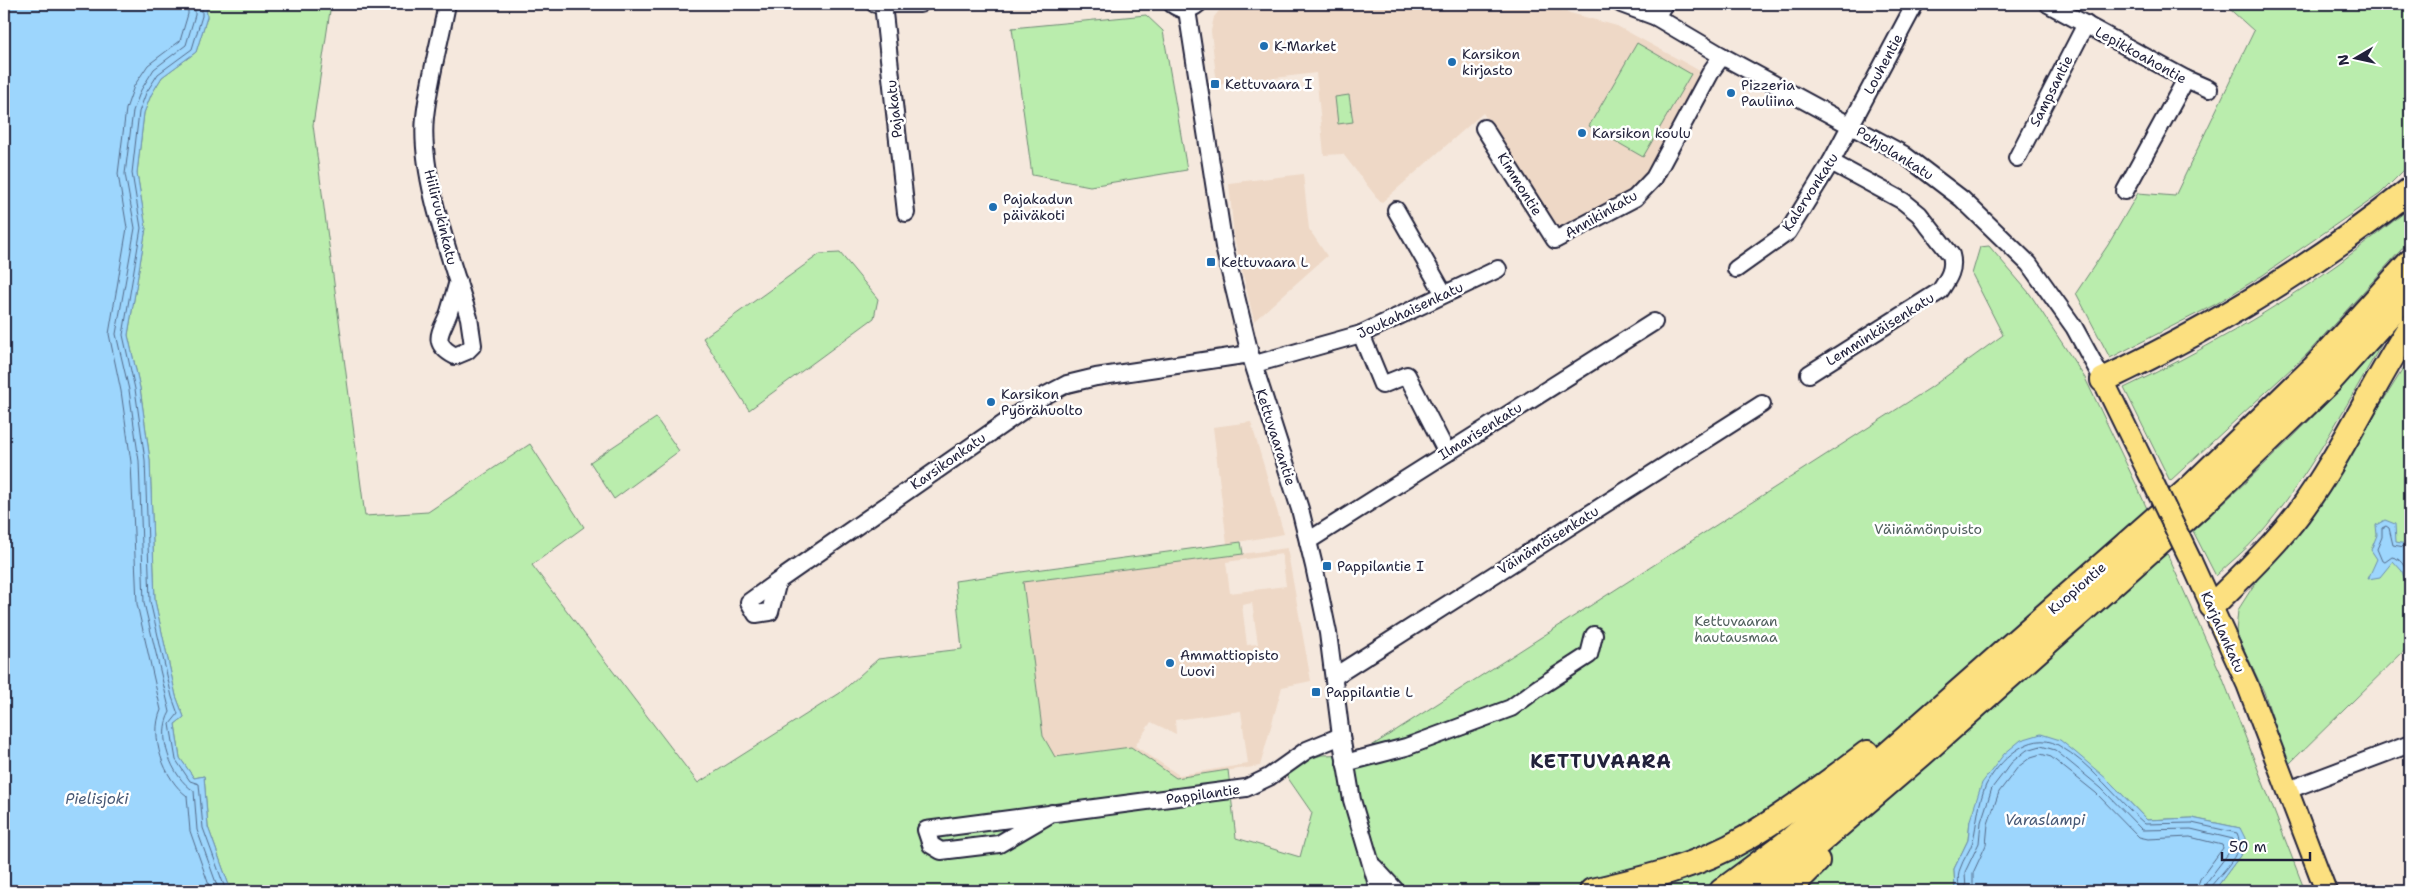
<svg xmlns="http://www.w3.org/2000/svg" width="2414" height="895" viewBox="0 0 2414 895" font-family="'Shantell Sans',sans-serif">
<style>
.built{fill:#eed8c6;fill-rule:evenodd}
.green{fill:#baedad;stroke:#6e8874}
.water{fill:#9dd6fd;stroke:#6c8eaf}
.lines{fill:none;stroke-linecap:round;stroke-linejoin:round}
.shore{stroke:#536a89;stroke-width:1}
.minor-casing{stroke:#22223b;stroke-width:20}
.major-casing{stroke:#22223b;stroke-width:24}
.highway-casing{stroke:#22223b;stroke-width:28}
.minor{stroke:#fff;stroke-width:16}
.major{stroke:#fce080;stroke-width:20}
.highway{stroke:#fce080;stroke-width:24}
.major-bridge-casing{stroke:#22223b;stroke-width:24;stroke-linecap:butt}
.major-bridge{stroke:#fce080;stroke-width:20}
.poi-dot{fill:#1f6fb2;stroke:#fff;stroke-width:2}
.labels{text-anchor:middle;stroke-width:5;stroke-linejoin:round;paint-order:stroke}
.poi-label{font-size:14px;fill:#22223b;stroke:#fff;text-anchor:start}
.street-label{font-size:14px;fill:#22223b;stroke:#fff}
.park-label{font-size:14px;fill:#505f5d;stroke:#fff}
.water-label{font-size:15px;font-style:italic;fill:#475875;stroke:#fff}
.district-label{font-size:19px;font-weight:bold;letter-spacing:1px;fill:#22223b;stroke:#fff}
</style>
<rect width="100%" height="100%" fill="#f5e8dd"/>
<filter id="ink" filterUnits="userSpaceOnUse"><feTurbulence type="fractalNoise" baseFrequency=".02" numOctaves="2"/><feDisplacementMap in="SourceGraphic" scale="10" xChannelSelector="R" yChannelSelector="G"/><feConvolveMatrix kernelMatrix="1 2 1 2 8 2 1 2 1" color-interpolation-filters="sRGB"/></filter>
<g filter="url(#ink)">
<g class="built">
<path d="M1231,4H1538L1617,26L1702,72L1646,173L1636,187L1627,195L1557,231L1483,113L1381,203L1343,154L1324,155L1316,73L1217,85L1211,31L1214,17L1222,7Z"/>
<path d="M1303,174L1309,229L1327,256L1254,321L1234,238L1229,183Z"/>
<path d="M1251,422L1284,534L1227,544L1213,427Z"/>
<path d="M1287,548L1311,681L1282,687L1260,766L1176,778L1131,747L1054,757L1043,736L1023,582ZM1282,554L1286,586L1230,593L1226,562ZM1252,603L1258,644L1247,645L1242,605ZM1241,711L1248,764L1179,775L1135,746L1151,722L1176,734L1175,720Z"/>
</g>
<g class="green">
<path d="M206,4H331L313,125L365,516L428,512L530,444L584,527L532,565L698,783L840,693L878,659L962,649L955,581L1241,542L1243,554L1023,582L1043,736L1055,757L1131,747L1176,778L1228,770L1236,838L1300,857L1312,813L1281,768L1322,755L1359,754L1930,388L2003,335L1972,274L1980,247L1989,246L2030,294L2085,378L2136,484L2221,674L2305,891H2214L2245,849L2240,828L2192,818L2147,820L2108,780L1970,820L1968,840L1954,869L1955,891H231L208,827L204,776L194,778L180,758L175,724L184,717L176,696L155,601L150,460L140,388L128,335L146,228L137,173L144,113L151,95L162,77L196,52L207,17Z"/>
<path d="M2224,4H2410V164L2380,194L2263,275L2216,304L2110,358L2076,293L2108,245L2138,193L2175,196L2254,31Z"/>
<path d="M1146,15L1163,31L1187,170L1090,186L1032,175L1012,28Z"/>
<path d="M1637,43L1691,74L1643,157L1589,126Z"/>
<path d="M1349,95L1353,122L1338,124L1335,97Z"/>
<path d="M2410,208V240L2307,354L2170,481L2124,388C2198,353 2271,312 2338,264C2362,246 2386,227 2410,208Z"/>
<path d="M840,253L878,299L874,318L749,410L703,338L820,254Z"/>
<path d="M2383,342C2344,408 2308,479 2257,537C2245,551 2229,563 2216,576L2193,531C2259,470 2324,410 2383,342Z"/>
<path d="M2410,358V645L2288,765L2264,692L2236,632L2238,610L2266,566L2330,485Z"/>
<path d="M656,418L679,451L614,499L590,462Z"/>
</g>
<g class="water">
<path d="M4,4H206L207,17L196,52L162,77L151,95L144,113L137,173L146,228L128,335L140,388L150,460L155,601L176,696L184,717L175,724L180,758L194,778L204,776L208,827L231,891H4Z"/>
<path d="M2385,520L2395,524L2396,542L2407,544L2410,540V588L2405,582L2402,571L2393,561L2380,577L2368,579L2377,559L2371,550L2377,535L2376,525Z"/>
<path d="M2041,734L2060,740L2075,752L2108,780L2147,820L2192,818L2240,828L2245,838V849L2214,891H1955L1954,869L1968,840L1970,820L1982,783L2004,754L2021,740Z"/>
</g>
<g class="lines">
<g class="shore">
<path d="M188,4V14L180,41L148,65L134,86L126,109L118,174L127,228L109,334L121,391L131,462L137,604L161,710C149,737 164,779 187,796L190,831L211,891"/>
<path d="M195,4V15L186,45L154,69L141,90L133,111L125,174L135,228L116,334L129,390L139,461L144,603L170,712C156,735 171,777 194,791L197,830L219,891"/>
<path d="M202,4V16L192,49L158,74L146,93L139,112L132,173L141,228L123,335L135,389L145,460L150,601L172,697L178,714L170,724L176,760L190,781L199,784L203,828L226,891"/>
<path d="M2410,548L2393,545L2389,528L2386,526L2382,528V537L2377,549L2382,561L2385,562L2392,557C2404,559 2406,571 2410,581"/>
<path d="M1959,891C1959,884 1957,875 1960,869C1963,859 1970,851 1973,841C1977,823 1978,803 1986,785C1998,762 2030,729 2058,745C2092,764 2116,799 2145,824L2192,823L2237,833C2246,851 2222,872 2211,886L2210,891"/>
<path d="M1966,891L1965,872L1979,843L1981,822L1992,788L2012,762L2027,750L2041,746L2055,750L2101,788L2142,830L2191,829L2233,839L2234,846L2206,883L2204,891"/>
<path d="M1973,891V873L1986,845L1988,824L1999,792L2018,767L2031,757L2041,754L2051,757L2096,793L2139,837L2148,839L2190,837L2222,845L2223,848L2200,879L2196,891"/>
</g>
<g class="minor-casing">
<g id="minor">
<path d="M447,4C440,41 429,79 425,117C419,175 452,261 469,318L473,345L467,351L455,356C429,342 442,332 449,312C452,302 455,292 458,281"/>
<path d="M875,4H920"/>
<path d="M883,4L906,213"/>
<path d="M1172,4C1181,11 1190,11 1198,4"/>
<path d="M1621,4L1656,17L1722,56L1903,154L1962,199L2029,264L2074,327L2103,380"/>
<path d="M2048,4L2186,79L2209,89"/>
<path d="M1187,10L1224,247L1250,354L1300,509L1314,566L1328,633L1341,736L1352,800L1379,891"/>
<path d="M1656,17L1664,4"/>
<path d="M1484,128L1555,240L1635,198L1654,178L1712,70L1722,56"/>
<path d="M2017,158L2086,24"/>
<path d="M2125,191L2186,79"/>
<path d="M1396,210L1444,294"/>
<path d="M1736,269L1788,232L1831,162L1915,4"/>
<path d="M1361,334L1382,385L1407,375L1447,453"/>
<path d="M1262,362L1361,334L1498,269"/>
<path d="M1809,374L1940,291C1948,279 1955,269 1951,255L1919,214L1903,201L1831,162"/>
<path d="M1308,541L1654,322"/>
<path d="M778,581L749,602L756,614L770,612L778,581L1042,397L1067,384L1096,377L1250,354"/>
<path d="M1335,676L1762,404"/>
<path d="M1345,763L1406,747L1511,708L1538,688L1589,655L1594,635"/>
<path d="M2288,790L2410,744"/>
<path d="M1052,813L999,844L941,851L931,845L926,830L1246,788L1269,777L1307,750L1341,736"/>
<path d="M1374,867L1396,891"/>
</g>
</g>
<g class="major-casing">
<g id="major">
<path d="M2103,380L2148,472"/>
<path d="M2191,561L2247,684L2326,891"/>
</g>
</g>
<g class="highway-casing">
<g id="highway">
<path d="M2103,380C2213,328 2315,266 2410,190"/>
<path d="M2212,606C2242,576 2273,547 2298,514C2341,456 2371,388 2410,327"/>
<path d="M1592,891C1644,879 1699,866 1746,838C1788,813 1828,783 1867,753"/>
<path d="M1722,891L1788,842L2189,489L2315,367L2410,262"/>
<path d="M1757,891L1801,858L1922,754L2202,504L2330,381L2410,292"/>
<path d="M1787,891L1817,861"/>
</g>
</g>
<use href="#minor" class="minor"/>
<use href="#major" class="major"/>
<use href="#highway" class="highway"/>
<g class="major-bridge-casing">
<path id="major-bridge" d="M2148,472L2191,561"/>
</g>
<use href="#major-bridge" class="major-bridge"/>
</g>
</g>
<g class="poi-dot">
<circle cx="1264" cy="46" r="5"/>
<circle cx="1452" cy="62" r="5"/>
<rect x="1210" y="79" width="10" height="10" rx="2.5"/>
<circle cx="1731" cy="93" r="5"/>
<circle cx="1582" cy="133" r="5"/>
<circle cx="993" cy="207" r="5"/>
<rect x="1206" y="257" width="10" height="10" rx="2.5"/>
<circle cx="991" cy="402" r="5"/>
<rect x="1322" y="561" width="10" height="10" rx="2.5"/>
<circle cx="1170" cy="663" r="5"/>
<rect x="1311" y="687" width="10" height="10" rx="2.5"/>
</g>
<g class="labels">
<g class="poi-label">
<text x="1274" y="51">K-Market</text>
<text x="1462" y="59">Karsikon<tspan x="1462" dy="16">kirjasto</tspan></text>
<text x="1225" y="89">Kettuvaara I</text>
<text x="1741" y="90">Pizzeria<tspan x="1741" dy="16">Pauliina</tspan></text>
<text x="1592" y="138">Karsikon koulu</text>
<text x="1003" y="204">Pajakadun<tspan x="1003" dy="16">päiväkoti</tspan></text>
<text x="1221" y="267">Kettuvaara L</text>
<text x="1001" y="399">Karsikon<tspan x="1001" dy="16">Pyörähuolto</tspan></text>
<text x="1337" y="571">Pappilantie I</text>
<text x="1180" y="660">Ammattiopisto<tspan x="1180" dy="16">Luovi</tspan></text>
<text x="1326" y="697">Pappilantie L</text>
</g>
<g class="street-label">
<text transform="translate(2141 55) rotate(29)" y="5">Lepikkoahontie</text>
<text transform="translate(1883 64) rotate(-62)" y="5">Louhentie</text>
<text transform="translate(2051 91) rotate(-63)" y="5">Sampsantie</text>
<text transform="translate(894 109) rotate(-96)" y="5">Pajakatu</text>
<text transform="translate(1895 153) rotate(32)" y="5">Pohjolankatu</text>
<text transform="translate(1520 184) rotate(58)" y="5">Kimmontie</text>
<text transform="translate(1810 192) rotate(-57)" y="5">Kalervonkatu</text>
<text transform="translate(1601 214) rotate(-30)" y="5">Annikinkatu</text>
<text transform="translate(441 217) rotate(76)" y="5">Hiiliruukinkatu</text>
<text transform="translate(1410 310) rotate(-25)" y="5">Joukahaisenkatu</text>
<text transform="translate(1880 329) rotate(-32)" y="5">Lemminkäisenkatu</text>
<text transform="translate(1480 431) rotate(-32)" y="5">Ilmarisenkatu</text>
<text transform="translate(1276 437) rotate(72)" y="5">Kettuvaarantie</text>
<text transform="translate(948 461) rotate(-35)" y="5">Karsikonkatu</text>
<text transform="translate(1548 540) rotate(-32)" y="5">Väinämöisenkatu</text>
<text transform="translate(2077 588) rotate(-41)" y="5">Kuopiontie</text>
<text transform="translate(2223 632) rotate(66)" y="5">Karjalankatu</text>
<text transform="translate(1203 794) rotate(-8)" y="5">Pappilantie</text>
</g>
<g class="park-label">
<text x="1928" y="534">Väinämönpuisto</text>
<text x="1736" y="626">Kettuvaaran<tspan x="1736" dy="16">hautausmaa</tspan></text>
</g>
<g class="water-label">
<text x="97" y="804">Pielisjoki</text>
<text x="2045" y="825">Varaslampi</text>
</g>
<g class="district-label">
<text x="1601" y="768">KETTUVAARA</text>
</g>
</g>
<rect width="2414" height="895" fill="none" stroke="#fff" stroke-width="20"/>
<rect x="10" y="10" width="2394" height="875" fill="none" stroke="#22223b" stroke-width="2" filter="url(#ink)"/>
<g transform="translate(2356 58) rotate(261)" stroke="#ffffff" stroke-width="4" paint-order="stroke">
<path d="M0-4L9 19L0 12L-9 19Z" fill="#22223b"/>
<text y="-8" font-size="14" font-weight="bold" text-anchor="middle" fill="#22223b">N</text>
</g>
<path d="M2222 852v8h88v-8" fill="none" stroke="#22223b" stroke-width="2.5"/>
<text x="2229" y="852" font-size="15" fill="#22223b" stroke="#ffffff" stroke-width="4" paint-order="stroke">50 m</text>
</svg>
